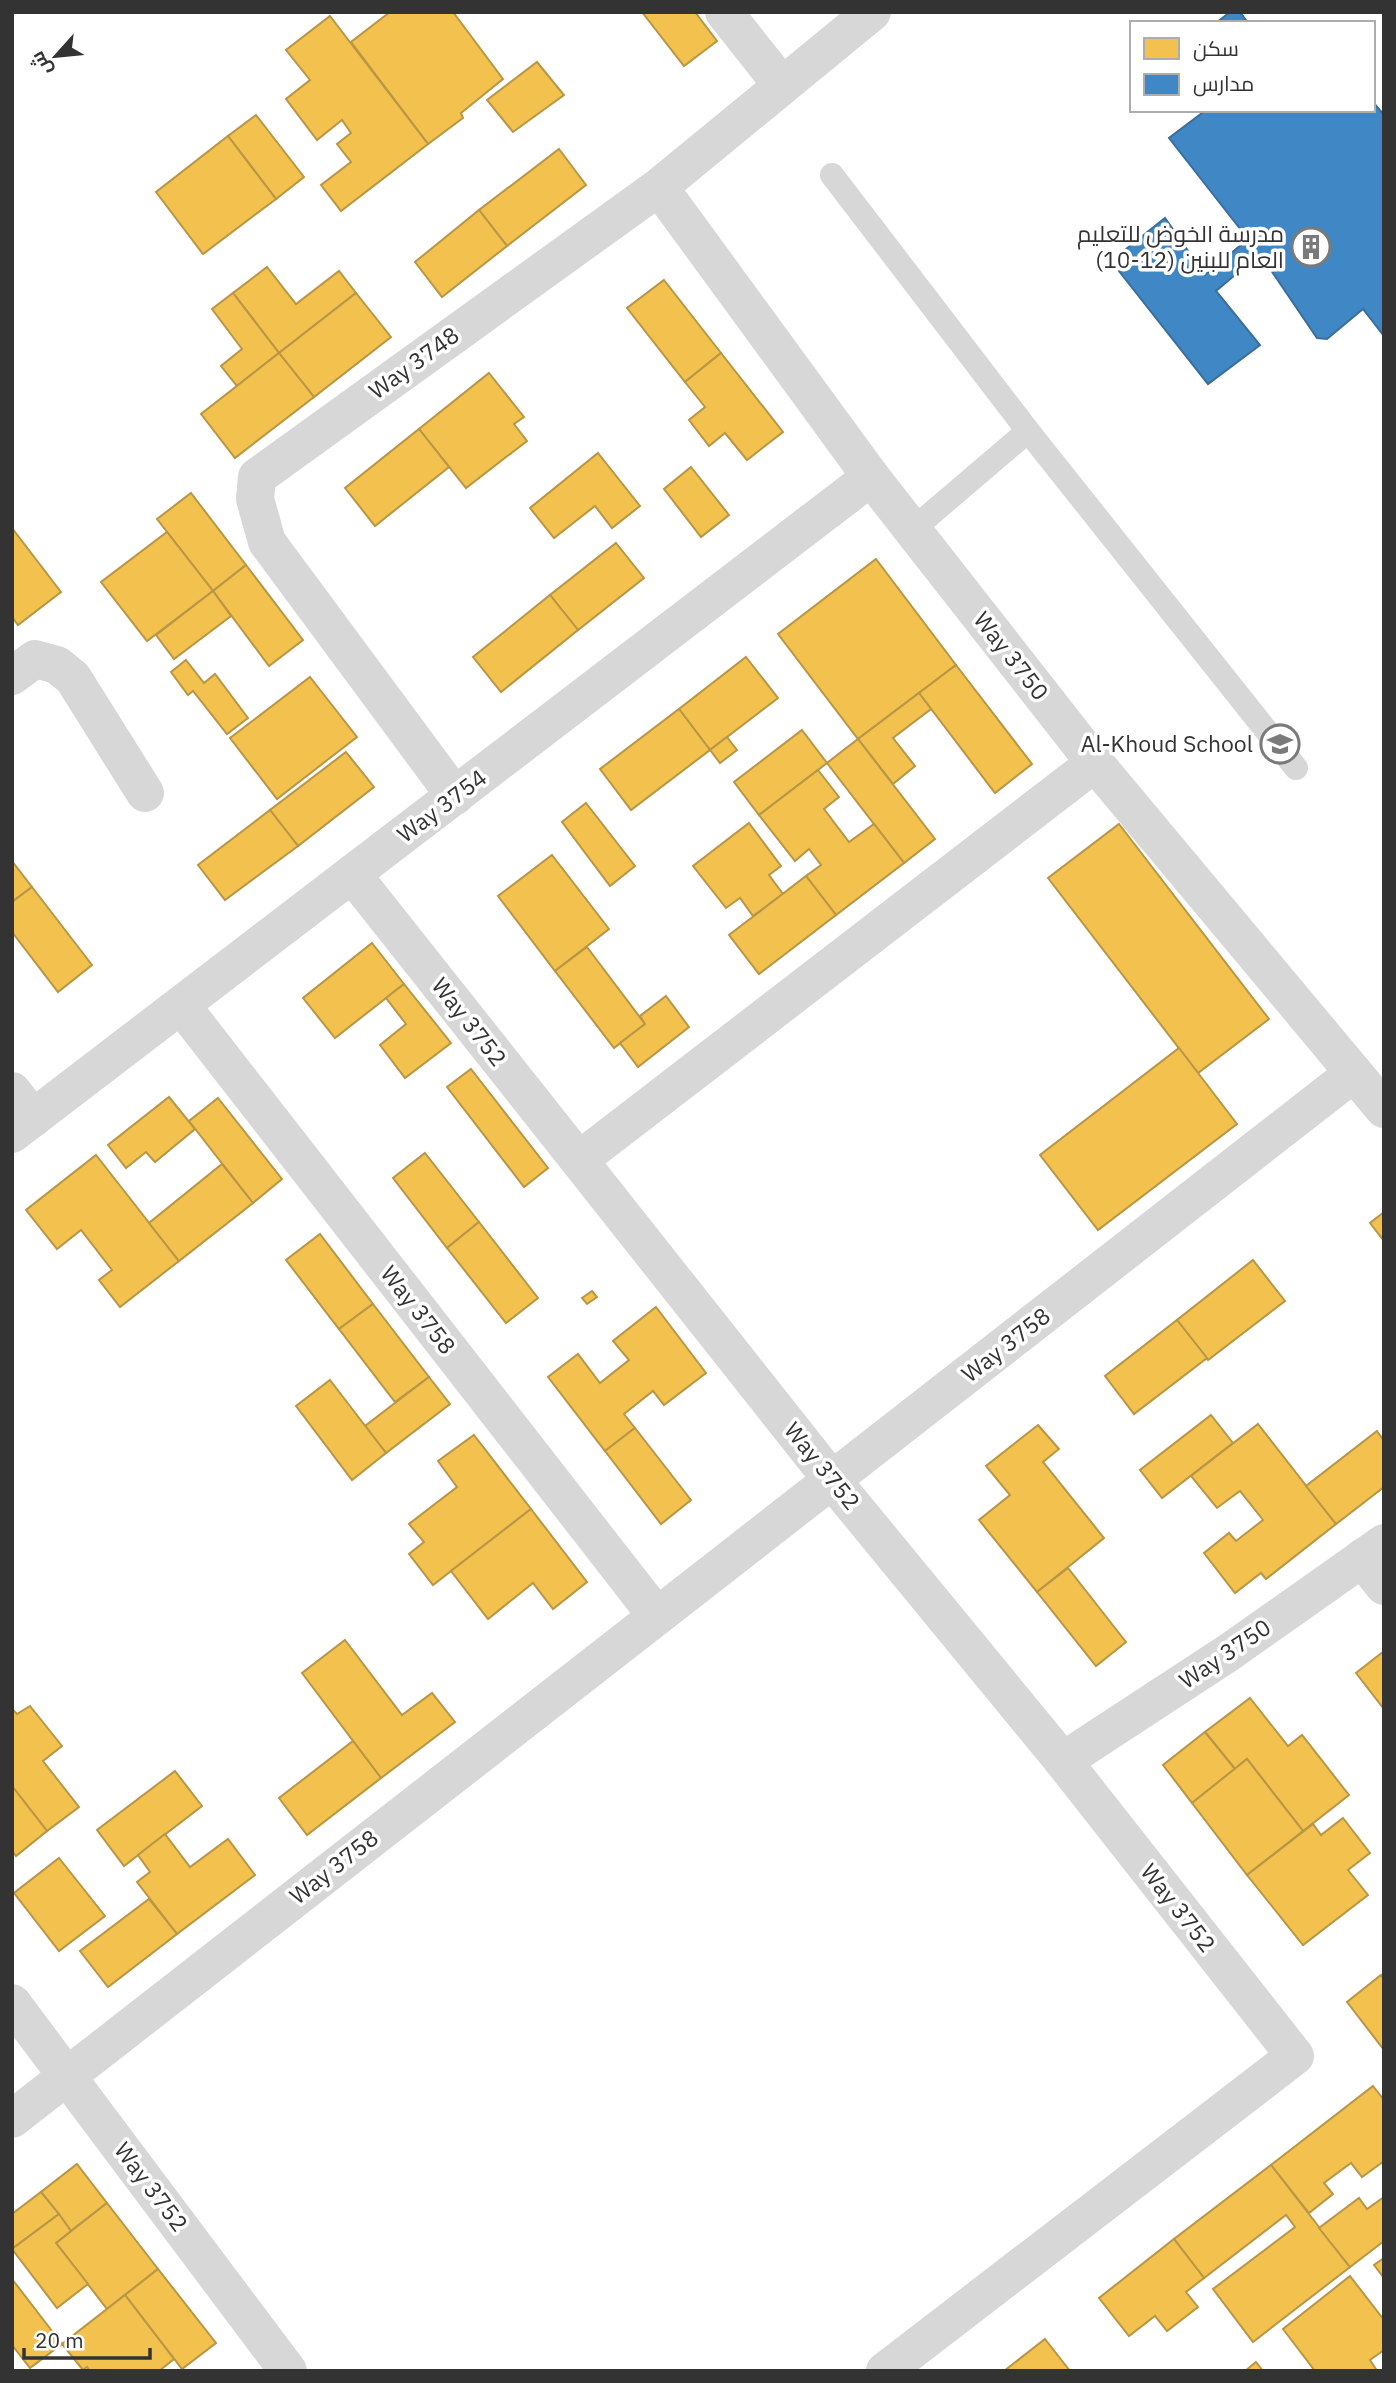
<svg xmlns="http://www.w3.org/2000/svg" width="1396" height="2383" viewBox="0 0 1396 2383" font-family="'IBM Plex Sans',Cairo,sans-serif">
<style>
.homes{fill:#f2c14e;stroke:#b99646;stroke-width:2}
.schools{fill:#3f88c5;stroke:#3b6e99;stroke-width:2}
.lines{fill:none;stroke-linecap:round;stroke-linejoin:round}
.lane{stroke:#d7d7d7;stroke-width:24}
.street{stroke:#d7d7d7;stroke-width:38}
.labels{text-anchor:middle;stroke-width:7;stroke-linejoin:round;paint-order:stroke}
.poi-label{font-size:23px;fill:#333;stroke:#fff;text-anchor:end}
.street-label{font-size:23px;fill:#333;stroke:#fff}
</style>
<rect width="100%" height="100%" fill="#fff"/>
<g class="homes">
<path d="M390,12H453L503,79L461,113L463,118L428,144L351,42Z"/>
<path d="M642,12H695L717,41L684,66Z"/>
<path d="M330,16L428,144L341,211L321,185L351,162L337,144L351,133L342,120L317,140L286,99L310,80L286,50Z"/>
<path d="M537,62L564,95L513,132L487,100Z"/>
<path d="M256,115L304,177L276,199L228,136Z"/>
<path d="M228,136L276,199L203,254L156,192Z"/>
<path d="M559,149L586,185L507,246L479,210Z"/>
<path d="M479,210L507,246L442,297L415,262Z"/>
<path d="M267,267L296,304L339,271L356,293L279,353L233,293Z"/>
<path d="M664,280L721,353L685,382L627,308Z"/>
<path d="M233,293L279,353L237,386L221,366L242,349L212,309Z"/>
<path d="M356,293L391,337L314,397L279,353Z"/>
<path d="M279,353L314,397L235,458L201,414Z"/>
<path d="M721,353L783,432L747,460L725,433L709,446L689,420L705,407L685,382Z"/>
<path d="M489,373L524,417L514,424L527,441L466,488L419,429Z"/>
<path d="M419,429L449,467L375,526L345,488Z"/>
<path d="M598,453L640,506L612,528L595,506L554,538L530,508Z"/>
<path d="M691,467L729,515L701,537L664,489Z"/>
<path d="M191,493L246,565L213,591L157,519Z"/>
<path d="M12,528L61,592L18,625L12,617Z"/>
<path d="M167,532L213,591L147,641L101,582Z"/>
<path d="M616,543L644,578L578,630L550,595Z"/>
<path d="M876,559L956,665L858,739L778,634Z"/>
<path d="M246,565L303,640L269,666L213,591Z"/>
<path d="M213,591L231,616L174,659L156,635Z"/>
<path d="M550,595L578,630L501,692L473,657Z"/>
<path d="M746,657L778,698L710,750L679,709Z"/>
<path d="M186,660L204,683L215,674L248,718L227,734L193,691L188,695L171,672Z"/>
<path d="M956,665L1032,764L995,793L919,693Z"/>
<path d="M310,677L357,737L277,799L230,738Z"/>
<path d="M919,693L931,709L893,738L915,766L893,784L858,739Z"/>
<path d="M679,709L710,750L631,810L600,769Z"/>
<path d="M802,730L827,763L759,815L734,782Z"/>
<path d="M727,737L737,750L720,763L710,750Z"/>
<path d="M858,739L935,839L904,863L827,763Z"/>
<path d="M346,752L374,787L298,846L270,810Z"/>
<path d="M818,770L839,797L824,809L849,842L874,824L904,863L836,915L806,876L821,865L809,849L795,861L759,815Z"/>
<path d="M586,803L635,866L610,886L562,822Z"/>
<path d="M270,810L298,846L225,900L198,865Z"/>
<path d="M749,823L781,866L769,875L783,894L753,916L740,898L726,908L693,866Z"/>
<path d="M1119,824L1269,1019L1198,1073L1048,878Z"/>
<path d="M552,855L609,929L555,971L498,896Z"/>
<path d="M12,861L32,887L12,902Z"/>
<path d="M806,876L836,915L759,974L729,935Z"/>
<path d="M32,887L92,965L58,992L12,932V902Z"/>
<path d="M372,943L404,984L335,1038L303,998Z"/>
<path d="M587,947L645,1024L614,1048L555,971Z"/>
<path d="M404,984L451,1043L405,1078L380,1045L406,1024L386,998Z"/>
<path d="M666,996L689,1027L638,1067L620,1043L645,1024L640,1016Z"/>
<path d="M1179,1048L1237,1124L1098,1230L1040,1155Z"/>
<path d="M471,1069L548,1168L524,1187L447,1087Z"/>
<path d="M169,1097L195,1129L155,1162L146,1152L126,1168L108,1145Z"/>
<path d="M218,1098L282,1179L253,1203L189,1121Z"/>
<path d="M425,1153L479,1222L447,1248L393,1178Z"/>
<path d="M96,1155L179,1261L120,1307L99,1280L112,1270L81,1230L57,1249L26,1210Z"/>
<path d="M222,1164L253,1203L179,1261L149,1223Z"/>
<path d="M1384,1212V1241L1370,1223Z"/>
<path d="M479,1222L538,1298L506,1323L447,1248Z"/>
<path d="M320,1234L373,1304L339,1329L286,1260Z"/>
<path d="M1253,1260L1285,1301L1208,1360L1177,1320Z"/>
<path d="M592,1291L597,1297L587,1304L582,1298Z"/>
<path d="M373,1304L429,1377L395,1402L339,1329Z"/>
<path d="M656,1307L706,1373L664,1405L653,1391L624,1414L635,1428L605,1451L548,1377L578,1354L600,1383L629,1360L613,1341Z"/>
<path d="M1177,1320L1207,1358L1134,1414L1105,1376Z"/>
<path d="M429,1377L450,1404L386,1453L365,1426Z"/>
<path d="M330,1380L386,1453L352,1480L296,1406Z"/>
<path d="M1211,1415L1233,1443L1162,1498L1140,1470Z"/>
<path d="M1258,1424L1336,1524L1266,1579L1261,1573L1235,1593L1204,1553L1229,1533L1236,1541L1263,1520L1240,1491L1217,1508L1191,1476Z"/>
<path d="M1038,1425L1059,1449L1043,1462L1104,1538L1037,1592L979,1520L1010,1495L986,1466Z"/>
<path d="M635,1428L691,1500L661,1524L605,1451Z"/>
<path d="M1377,1431L1384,1441V1487L1336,1524L1306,1486Z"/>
<path d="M474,1435L531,1509L433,1585L409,1554L424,1542L409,1524L457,1487L438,1461Z"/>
<path d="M531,1509L587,1582L553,1609L533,1583L488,1619L451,1571Z"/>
<path d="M1068,1568L1126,1642L1096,1666L1037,1592Z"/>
<path d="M345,1640L402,1715L432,1693L455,1722L381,1778L302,1673Z"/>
<path d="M1384,1651V1709L1356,1673Z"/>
<path d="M1250,1698L1288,1746L1302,1735L1349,1795L1303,1831L1247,1759L1235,1769L1205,1732Z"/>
<path d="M30,1706L62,1746L43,1761L79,1807L47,1831L12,1786V1709L17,1714Z"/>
<path d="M1205,1732L1235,1769L1192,1803L1163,1765Z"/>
<path d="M353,1741L381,1778L307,1835L279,1798Z"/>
<path d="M1247,1759L1303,1831L1247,1875L1192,1803Z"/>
<path d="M175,1771L202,1806L124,1866L97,1830Z"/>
<path d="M12,1786L47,1831L16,1856L12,1851Z"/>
<path d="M1343,1818L1370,1853L1348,1870L1368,1895L1303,1945L1247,1875L1313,1824L1321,1835Z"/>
<path d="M165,1834L190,1867L228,1839L255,1875L177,1934L137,1882L150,1872L138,1855Z"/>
<path d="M59,1858L105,1916L59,1951L14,1893Z"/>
<path d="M149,1899L177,1934L108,1987L80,1951Z"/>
<path d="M1381,1975L1384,1979V2050L1347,2002Z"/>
<path d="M1373,2086L1384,2100V2161L1362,2177L1351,2163L1324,2183L1333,2194L1309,2213L1271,2165Z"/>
<path d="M77,2164L107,2203L71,2231L41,2192Z"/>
<path d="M1271,2165L1350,2267L1253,2342L1213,2289L1295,2227L1286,2215L1204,2278L1174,2239Z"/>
<path d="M41,2192L59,2214L12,2249V2214Z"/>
<path d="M1384,2197V2241L1350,2267L1319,2228L1359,2198L1367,2209Z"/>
<path d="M107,2203L158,2269L107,2309L56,2243Z"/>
<path d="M59,2214L71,2231L56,2243L88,2284L57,2308L12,2249Z"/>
<path d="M1174,2239L1204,2278L1186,2292L1198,2307L1167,2331L1155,2316L1129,2336L1099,2298Z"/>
<path d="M1384,2258V2278L1374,2265Z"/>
<path d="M158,2269L216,2343L182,2369L125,2295Z"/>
<path d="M1350,2276L1384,2320V2350L1370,2360L1376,2369L1374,2371H1315L1283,2329Z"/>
<path d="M12,2279L62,2344L30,2368L12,2345Z"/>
<path d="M125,2295L174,2359L159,2371H90L87,2367L83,2370L62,2344Z"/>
<path d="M1045,2339L1070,2371H1004Z"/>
<path d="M1256,2362L1263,2371H1245Z"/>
</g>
<g class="schools">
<path d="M1230,12H1240L1248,23H1216Z"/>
<path d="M1373,102L1384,115V336L1363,309L1327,339L1317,338L1260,254L1216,291L1260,345L1208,384L1111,261L1165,218L1205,275L1248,239L1169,138L1206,110H1373Z"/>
</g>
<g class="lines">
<g class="lane">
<path d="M832,175L1028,431L1296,768"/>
<path d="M912,530L1028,431"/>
</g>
<g class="street">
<path d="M724,12L781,84"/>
<path d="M659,187L871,477L1095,763L1384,1109"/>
<path d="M12,676L35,659L57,665L73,678L145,793"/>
<path d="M455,796L267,542L255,499L257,477L659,187L872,12"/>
<path d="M352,874L832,1480L1063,1761L1295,2056L885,2371"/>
<path d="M181,1005L656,1615"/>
<path d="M12,1091L33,1118"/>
<path d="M12,1134L871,477"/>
<path d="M579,1160L1095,763"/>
<path d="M1362,1558L1384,1586"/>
<path d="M1063,1761L1228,1653L1384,1543"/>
<path d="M12,2003L288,2371"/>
<path d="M12,2119L1354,1073"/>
</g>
</g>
<defs>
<g id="building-ring" transform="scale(2.0125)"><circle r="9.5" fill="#fff" stroke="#7a7a7a" stroke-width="1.5"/><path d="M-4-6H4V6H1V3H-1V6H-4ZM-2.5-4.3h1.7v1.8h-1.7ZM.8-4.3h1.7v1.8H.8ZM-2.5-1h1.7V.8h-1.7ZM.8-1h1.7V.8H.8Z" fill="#7a7a7a"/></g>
<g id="school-ring" transform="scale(2.0125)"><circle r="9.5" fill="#fff" stroke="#7a7a7a" stroke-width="1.5"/><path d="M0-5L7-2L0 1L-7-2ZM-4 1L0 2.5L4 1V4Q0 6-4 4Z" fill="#7a7a7a"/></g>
</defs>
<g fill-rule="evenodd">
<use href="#building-ring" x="1311" y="247"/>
<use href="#school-ring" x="1280" y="744"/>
</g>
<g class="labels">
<g class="poi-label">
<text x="1284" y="242">مدرسة الخوض للتعليم<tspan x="1284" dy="26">العام للبنين (12-10)</tspan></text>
<text x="1253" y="752">Al-Khoud School</text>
</g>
<g class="street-label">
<text transform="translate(414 363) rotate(-36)" y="8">Way 3748</text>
<text transform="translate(1011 656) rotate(52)" y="8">Way 3750</text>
<text transform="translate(442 806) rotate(-37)" y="8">Way 3754</text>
<text transform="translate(469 1022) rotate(52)" y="8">Way 3752</text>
<text transform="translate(418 1310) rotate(52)" y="8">Way 3758</text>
<text transform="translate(1006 1345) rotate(-38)" y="8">Way 3758</text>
<text transform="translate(822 1466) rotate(51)" y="8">Way 3752</text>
<text transform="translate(1225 1654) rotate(-34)" y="8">Way 3750</text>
<text transform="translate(334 1867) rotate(-38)" y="8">Way 3758</text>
<text transform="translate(1178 1908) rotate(52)" y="8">Way 3752</text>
<text transform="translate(151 2187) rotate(53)" y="8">Way 3752</text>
</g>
</g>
<rect width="1396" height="2383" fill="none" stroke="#333333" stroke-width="28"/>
<rect x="1130" y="21" width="245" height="91" fill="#ffffff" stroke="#adadad" stroke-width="2"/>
<rect x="1144" y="38" width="35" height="21" fill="#f2c14e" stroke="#adadad" stroke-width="2"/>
<text x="1193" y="56" font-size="21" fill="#333333">سكن</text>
<rect x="1144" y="74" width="35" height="21" fill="#3f88c5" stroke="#adadad" stroke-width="2"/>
<text x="1193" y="91" font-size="21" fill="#333333">مدارس</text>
<g transform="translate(56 56) rotate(243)" stroke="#ffffff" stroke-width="5" paint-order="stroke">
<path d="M0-5L12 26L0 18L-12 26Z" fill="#333333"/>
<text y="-10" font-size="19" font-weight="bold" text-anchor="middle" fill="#333333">ش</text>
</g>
<path d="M24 2348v10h126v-10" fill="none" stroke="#333333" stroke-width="3.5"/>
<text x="35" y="2348" font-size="21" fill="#333333" stroke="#ffffff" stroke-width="5" paint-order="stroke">20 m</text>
</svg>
